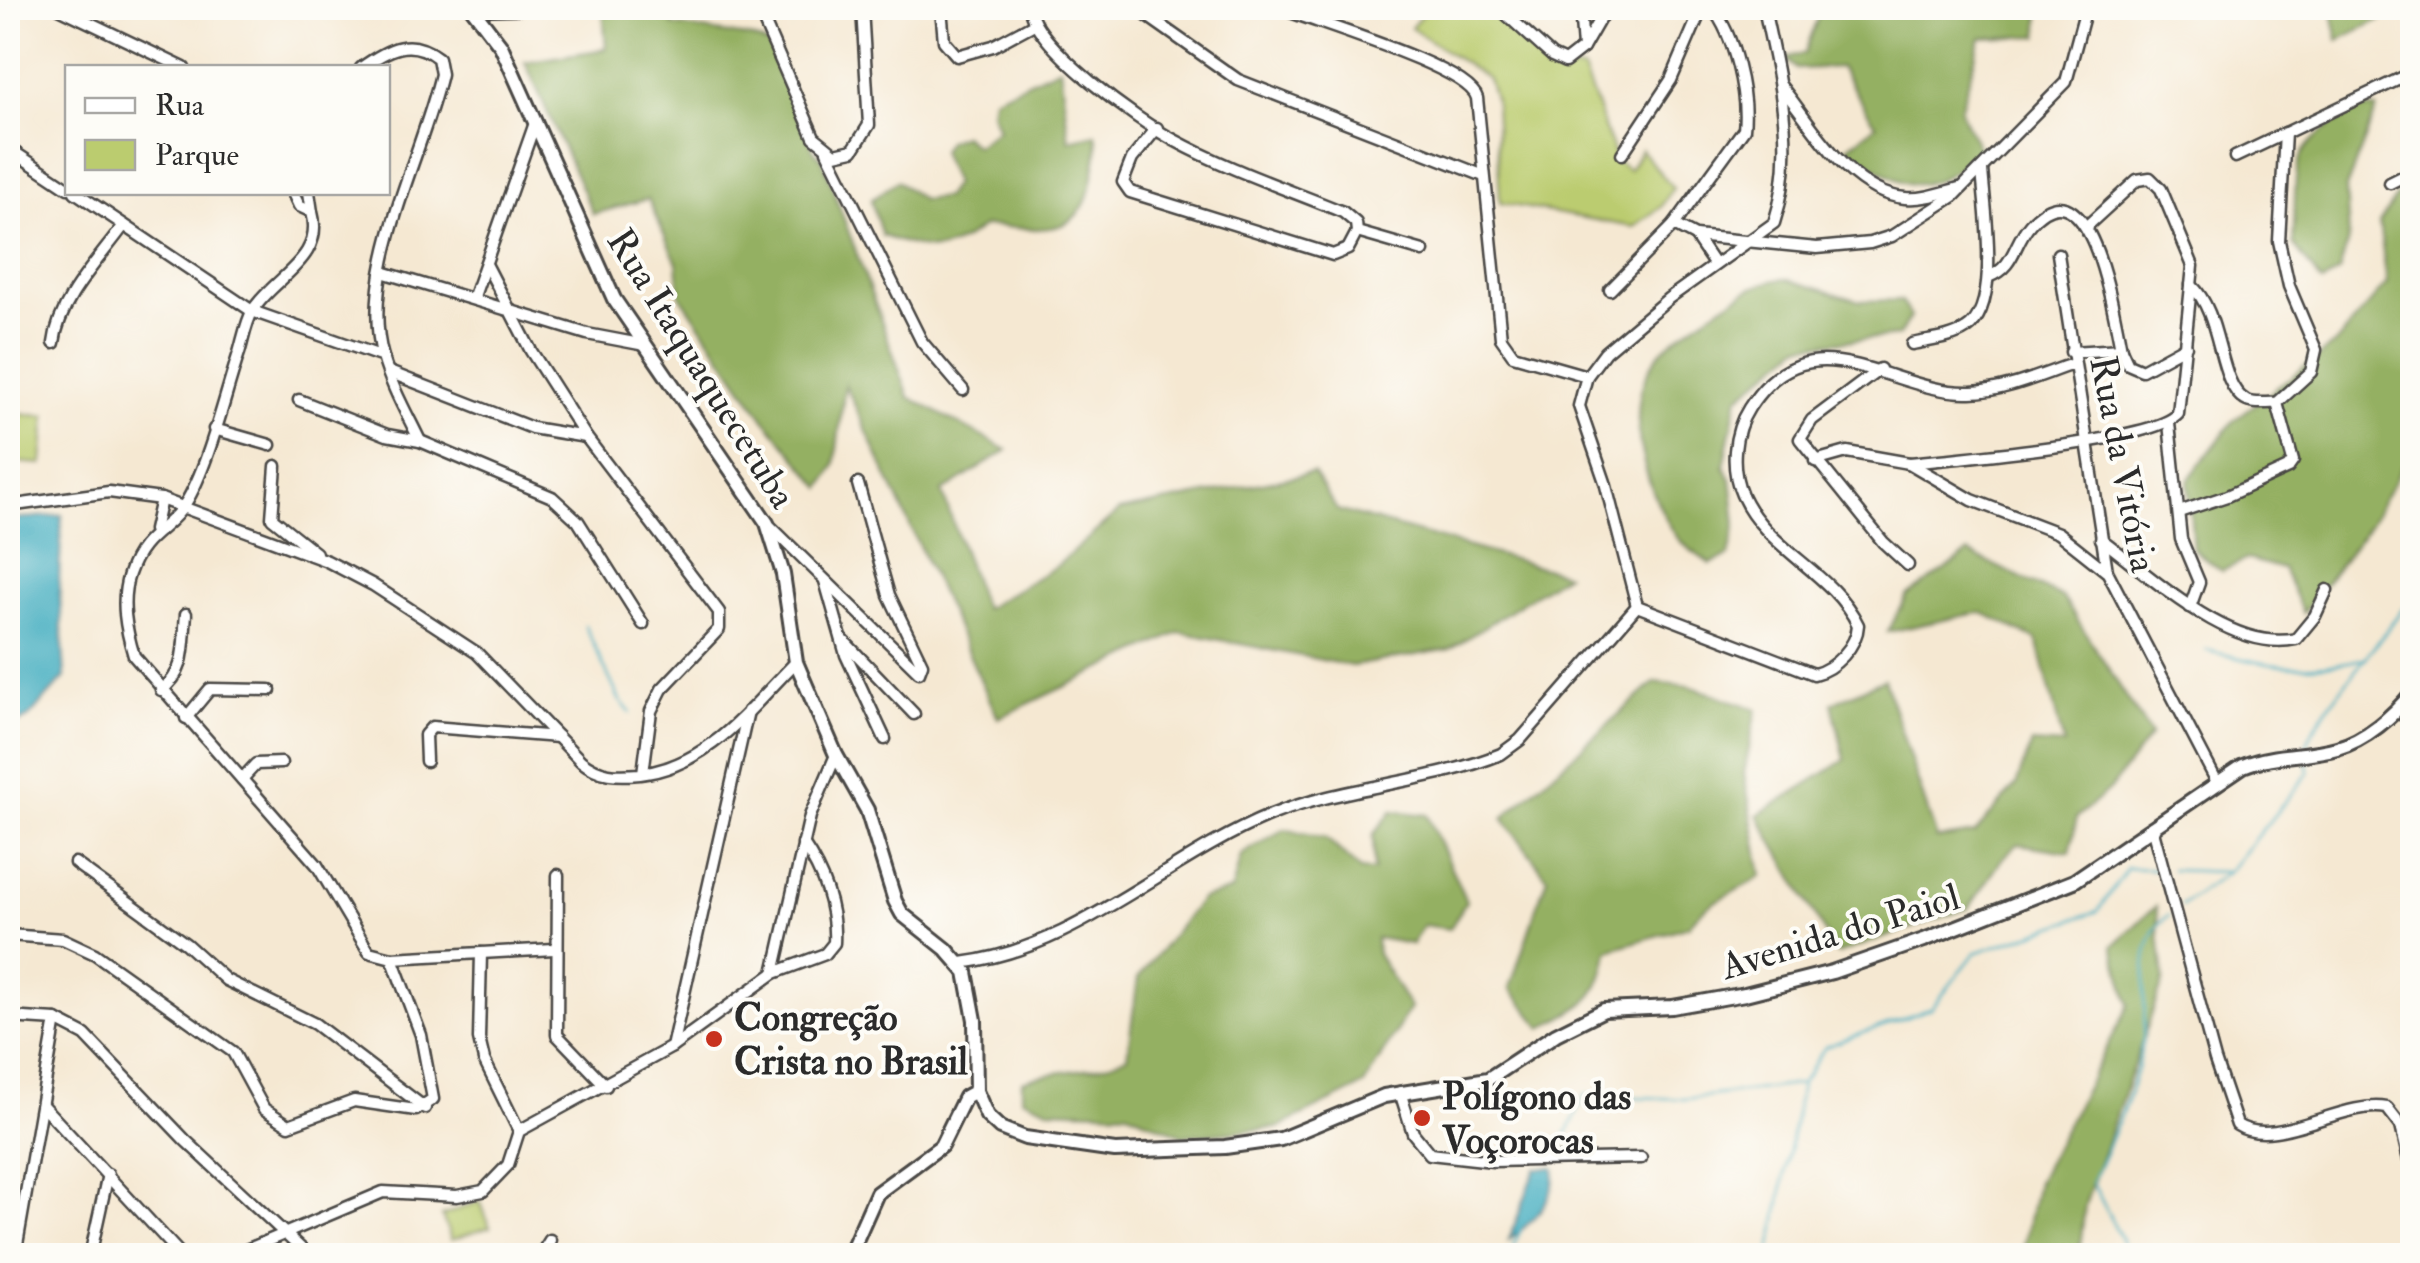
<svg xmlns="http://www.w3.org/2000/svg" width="2420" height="1263" viewBox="0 0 2420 1263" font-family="'IM FELL Double Pica',serif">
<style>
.green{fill:#bbcc6f;stroke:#737c4d;stroke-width:2.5}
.forest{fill:#94b062;stroke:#606e46;stroke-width:2.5}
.water{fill:#40acbf;stroke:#366c75;stroke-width:2.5}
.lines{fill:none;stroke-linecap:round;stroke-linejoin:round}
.stream{stroke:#40acbf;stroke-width:2.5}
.minor-casing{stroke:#494744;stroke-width:15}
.tertiary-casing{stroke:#494744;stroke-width:18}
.minor{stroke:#fff;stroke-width:10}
.tertiary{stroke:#fff;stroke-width:12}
.poi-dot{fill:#c8321e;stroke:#fdfcf7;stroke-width:4}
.labels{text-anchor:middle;stroke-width:8;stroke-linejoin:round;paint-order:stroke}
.street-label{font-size:38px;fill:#2b2b2b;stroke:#fdfcf7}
.poi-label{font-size:38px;font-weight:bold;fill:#2b2b2b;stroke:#fdfcf7;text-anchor:start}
</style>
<rect width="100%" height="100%" fill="#fdfcf7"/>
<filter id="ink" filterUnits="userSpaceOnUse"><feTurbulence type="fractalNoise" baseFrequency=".01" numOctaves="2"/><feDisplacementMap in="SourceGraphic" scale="20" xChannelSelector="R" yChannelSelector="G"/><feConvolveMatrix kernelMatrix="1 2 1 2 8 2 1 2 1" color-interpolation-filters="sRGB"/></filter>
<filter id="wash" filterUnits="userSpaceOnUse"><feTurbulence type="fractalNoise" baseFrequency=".0048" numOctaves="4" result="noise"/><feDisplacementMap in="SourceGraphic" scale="40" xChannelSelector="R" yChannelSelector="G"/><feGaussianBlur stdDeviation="2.25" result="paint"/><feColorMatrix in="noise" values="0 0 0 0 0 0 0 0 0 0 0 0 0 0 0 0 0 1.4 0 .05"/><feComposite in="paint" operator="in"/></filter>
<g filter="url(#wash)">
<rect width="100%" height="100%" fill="#f5e8d2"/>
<g class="green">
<path d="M1427,8H1489L1555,68L1583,70L1617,162L1629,170L1641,150L1673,188L1661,207L1633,227L1500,203L1495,101L1488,79L1411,28Z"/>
<path d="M18,414L46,416L42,464L14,462Z"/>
<path d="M480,1201L490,1227L451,1240L442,1216Z"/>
</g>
<g class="forest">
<path d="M603,8H678L672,25L753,38L769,45L814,151L822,159L909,397L1007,450L942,492L984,609L1058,565L1119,511L1313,473L1337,510L1566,574L1450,649L1352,666L1180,632L998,718L845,384L835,465L822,488L764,419L680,295L677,263L648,199L593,214L525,62L606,49Z"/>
<path d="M1821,8H2039V36L1981,38L1960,110L1981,154C1916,199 1910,191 1847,148L1876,125L1840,67L1796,69L1785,58L1805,53Z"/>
<path d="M2331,8H2404L2338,40Z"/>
<path d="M1060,67L1069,140L1096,134C1100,150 1095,164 1092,181C1080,246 1029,226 984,226C938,259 934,251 882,236L871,200L897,181L922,200L945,197L954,184L941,151L947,141L963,135L975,146L998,129L991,112L993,98Z"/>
<path d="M2359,109H2377L2346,188L2349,237L2339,272L2322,283L2293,244C2299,162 2282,151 2359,109Z"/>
<path d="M2412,187V450L2367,528L2303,613L2283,569L2247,559L2222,571L2193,549L2188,480L2234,420L2335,344L2387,283L2379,223L2400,191Z"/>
<path d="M1785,279L1860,301L1901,300L1910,317L1899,336L1801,345L1738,397L1724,466L1731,479L1736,524L1729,556L1710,564C1699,555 1682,546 1675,534C1643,485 1618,401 1661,352C1675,336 1698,321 1716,310C1739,295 1758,281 1785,279Z"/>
<path d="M1969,553L2063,598L2151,735L2109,790L2077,817L2070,852L2018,844L2002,859L1969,908L1837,954L1758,815L1845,760L1832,703L1884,679L1937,839L1975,833L2016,785L2032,743L2064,745L2037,640L1981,612L1888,632L1907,596Z"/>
<path d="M1655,682L1689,686L1757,709L1744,773L1762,876C1739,892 1703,901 1689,926L1608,950C1601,1000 1585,1005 1542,1028L1510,988L1547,877L1503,818Z"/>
<path d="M1392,811L1427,815L1466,901L1450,929L1423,925L1412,944L1376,938L1377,954L1410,1008L1364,1085L1277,1128L1184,1136L1128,1112L1049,1109L1022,1098V1081C1057,1068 1093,1074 1127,1056L1138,978L1201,899L1232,890L1241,855L1284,829L1326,838L1360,870L1374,871L1373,835Z"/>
<path d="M2156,906L2164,979L2085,1205L2079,1255H2022L2037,1182L2129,1005L2113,946Z"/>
</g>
<g class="water">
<path d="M62,515L59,581L65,677L29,717L11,727L8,724V519Z"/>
<path d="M1536,1168H1554C1558,1197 1531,1224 1509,1240Z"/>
</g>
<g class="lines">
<g class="stream">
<path d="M585,626L620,701L631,713"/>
<path d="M2206,650C2267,666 2303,674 2366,658"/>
<path d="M2306,750C2308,722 2383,640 2402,609L2412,604"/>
<path d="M2172,870L2227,872"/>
<path d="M2182,905L2228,872L2309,772L2307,758"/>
<path d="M1557,1155L1585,1095L1685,1099L1801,1084L1825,1047L1932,1008L1975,953L2098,911L2127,868L2157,869"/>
<path d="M1513,1246L1521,1230"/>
<path d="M1770,1256L1801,1085"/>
<path d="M2122,1256V1240L2092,1182C2112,1136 2136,1089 2143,1038C2149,1000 2133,940 2169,915"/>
</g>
</g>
</g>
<g filter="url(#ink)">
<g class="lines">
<g class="minor-casing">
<g id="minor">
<path d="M59,8L184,68"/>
<path d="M758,8L814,137L835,154L853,150L869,125L862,8"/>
<path d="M941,8L944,41L957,56L993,46L1034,24"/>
<path d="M1030,8C1035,47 1138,121 1174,140C1227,169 1287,189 1343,212L1356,223L1357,232L1423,251"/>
<path d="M1136,8L1238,80L1484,176"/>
<path d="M1280,8C1316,23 1468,67 1477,98L1501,338L1513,355L1587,376"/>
<path d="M1499,8L1552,56L1565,62L1583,48L1606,8"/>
<path d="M1580,8L1583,48"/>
<path d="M476,10L540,8"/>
<path d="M361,68C388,49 410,36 438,58L441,74C422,157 358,272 383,357C391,386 407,414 420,441"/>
<path d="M1780,85C1812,124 1849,193 1905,198C1923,200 1941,193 1959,188"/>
<path d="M1157,128L1132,159L1123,182L1130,192L1333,255L1348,249L1357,232"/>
<path d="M8,148L68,188"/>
<path d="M827,151L922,342L963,390"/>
<path d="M1622,154L1671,80L1702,8"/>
<path d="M2235,157L2412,73"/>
<path d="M2390,183L2412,172"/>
<path d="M75,192L252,311L383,357"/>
<path d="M309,192L312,212"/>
<path d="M293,193L299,206L312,212C325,259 275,276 253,310C246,322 243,340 239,353C225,395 208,468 185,504C168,531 142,534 129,574C120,601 126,630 134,656L317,865L369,952L392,958L554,949"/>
<path d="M1674,225L1695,236L1817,248L1870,243L1892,236L1954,196L2066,82L2086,8"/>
<path d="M1695,236L1714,264"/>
<path d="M2058,254L2107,571L2217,782"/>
<path d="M486,264L531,351L586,437L719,612V629L662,689L651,711L643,773"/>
<path d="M382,272L587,334L645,345"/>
<path d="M1988,277C2015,267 2013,244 2030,224C2091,155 2114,316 2121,349"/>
<path d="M2191,285C2223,314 2217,383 2245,400C2252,405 2269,402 2277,403"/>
<path d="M1610,290L1674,225L1744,129C1748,95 1734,34 1712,8"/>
<path d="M473,299L535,123"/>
<path d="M54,343C59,299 99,260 124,225"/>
<path d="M1912,344C1930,340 1951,339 1966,329C2002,307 1984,206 1982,169"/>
<path d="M2071,352L2121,349L2128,364L2142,370L2186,346"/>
<path d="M1880,369L1812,420L1800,439L1883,542L1908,565"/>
<path d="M389,372L532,428L586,437"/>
<path d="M299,400L387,435L420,441L552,497L578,521L643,624"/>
<path d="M2169,423L2181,539L2199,582L2190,607"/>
<path d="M214,429L270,445"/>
<path d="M1815,461L1847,452L1909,463L1972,500L2058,533L2106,571"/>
<path d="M1909,463C1955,458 2153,442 2178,414L2193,266L2161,189L2150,178L2137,180L2088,225"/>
<path d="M276,466L272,518L316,553"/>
<path d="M8,506L109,492L161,499L327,561L373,585L477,653L581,761C600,776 616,776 640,774C709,766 750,708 796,662"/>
<path d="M2179,512L2227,496L2288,468L2293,461L2277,403L2311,372L2316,350L2289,286L2279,241L2285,133"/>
<path d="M767,523L919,672L922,664L889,595L858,484"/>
<path d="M154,530L161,499"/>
<path d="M2101,539C2150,575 2231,654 2296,639L2315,616L2327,590"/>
<path d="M825,581L846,655L885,739"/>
<path d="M1637,606L1814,674C1835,669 1857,646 1858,625C1832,571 1767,550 1742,495C1730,468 1733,433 1749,408C1811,311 1892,395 1971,392C2006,391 2040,375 2073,364"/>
<path d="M1637,606L1605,482L1579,406L1587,376L1605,352L1669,298L1774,223C1798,151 1779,80 1764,8"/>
<path d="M842,639L914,714"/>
<path d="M161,690C187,673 183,643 186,614"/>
<path d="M186,718L210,689L270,690"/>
<path d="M426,761L425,735L432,727L558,737"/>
<path d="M242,779L256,764L281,763"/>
<path d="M2152,827L2215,1060L2237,1125C2275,1150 2344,1099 2387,1108L2401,1126L2412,1173"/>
<path d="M75,863L186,944L226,980L315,1024L425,1108"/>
<path d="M558,875L557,1035L606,1086"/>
<path d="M8,935L63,939L95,954L233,1052L264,1109L289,1125L354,1101L416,1110L433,1099L421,1035L392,958"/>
<path d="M481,953L479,1039L484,1060L519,1131"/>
<path d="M961,963C1079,948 1164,859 1271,815C1345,785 1428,784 1501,754L1520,740L1637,606"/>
<path d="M774,973L810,816L836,755"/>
<path d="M8,1017L56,1020L85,1035L185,1140L309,1256"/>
<path d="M672,1047L748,711"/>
<path d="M1400,1092L1413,1133L1430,1154L1493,1161L1641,1158"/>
<path d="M42,1105L182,1256"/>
<path d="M15,1256L56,1020"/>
<path d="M90,1256L108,1174"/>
<path d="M232,1256L383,1192L457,1196L483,1191L508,1165L519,1131L672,1047L774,973L825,954L834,943C836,908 823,873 803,844"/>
<path d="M540,1256L550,1240"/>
</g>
</g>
<g class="tertiary-casing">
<g id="tertiary">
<path d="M472,8L501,46L614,299L767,523L783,574L796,662L836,755L867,810L895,901L902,914L946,949L966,972L975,1020L976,1091L987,1116L1000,1128L1025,1138L1115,1151L1225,1147L1281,1139L1384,1096L1488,1079L1556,1034L1604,1010L1672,1007L1745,994L1832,972L1924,940L2074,881L2243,766C2274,753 2306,757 2337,748C2366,740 2393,716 2412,693"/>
<path d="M849,1256L877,1193L941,1146L965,1097L976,1091"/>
</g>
</g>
<use href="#minor" class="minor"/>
<use href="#tertiary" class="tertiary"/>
</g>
</g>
<g class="poi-dot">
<circle cx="714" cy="1039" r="10"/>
<circle cx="1422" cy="1118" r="10"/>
</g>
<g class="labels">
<g class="street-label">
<text transform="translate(702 368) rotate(58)" y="13">Rua Itaquaquecetuba</text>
<text transform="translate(2124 464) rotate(79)" y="13">Rua da Vitória</text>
<text transform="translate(1840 931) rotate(-17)" y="13">Avenida do Paiol</text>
</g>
<g class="poi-label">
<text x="734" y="1030">Congreção<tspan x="734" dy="44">Crista no Brasil</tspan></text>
<text x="1442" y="1109">Polígono das<tspan x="1442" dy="44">Voçorocas</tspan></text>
</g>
</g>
<rect width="2420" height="1263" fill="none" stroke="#fdfcf7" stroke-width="40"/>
<rect x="65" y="65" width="325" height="130" fill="#fdfcf7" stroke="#a9a8a5" stroke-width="2.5"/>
<rect x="85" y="98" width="50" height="15" fill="#ffffff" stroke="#a9a8a5" stroke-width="2.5"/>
<text x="155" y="115" font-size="30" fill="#2b2b2b">Rua</text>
<rect x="85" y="140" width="50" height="30" fill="#bbcc6f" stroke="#a9a8a5" stroke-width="2.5"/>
<text x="155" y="165" font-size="30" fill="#2b2b2b">Parque</text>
</svg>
